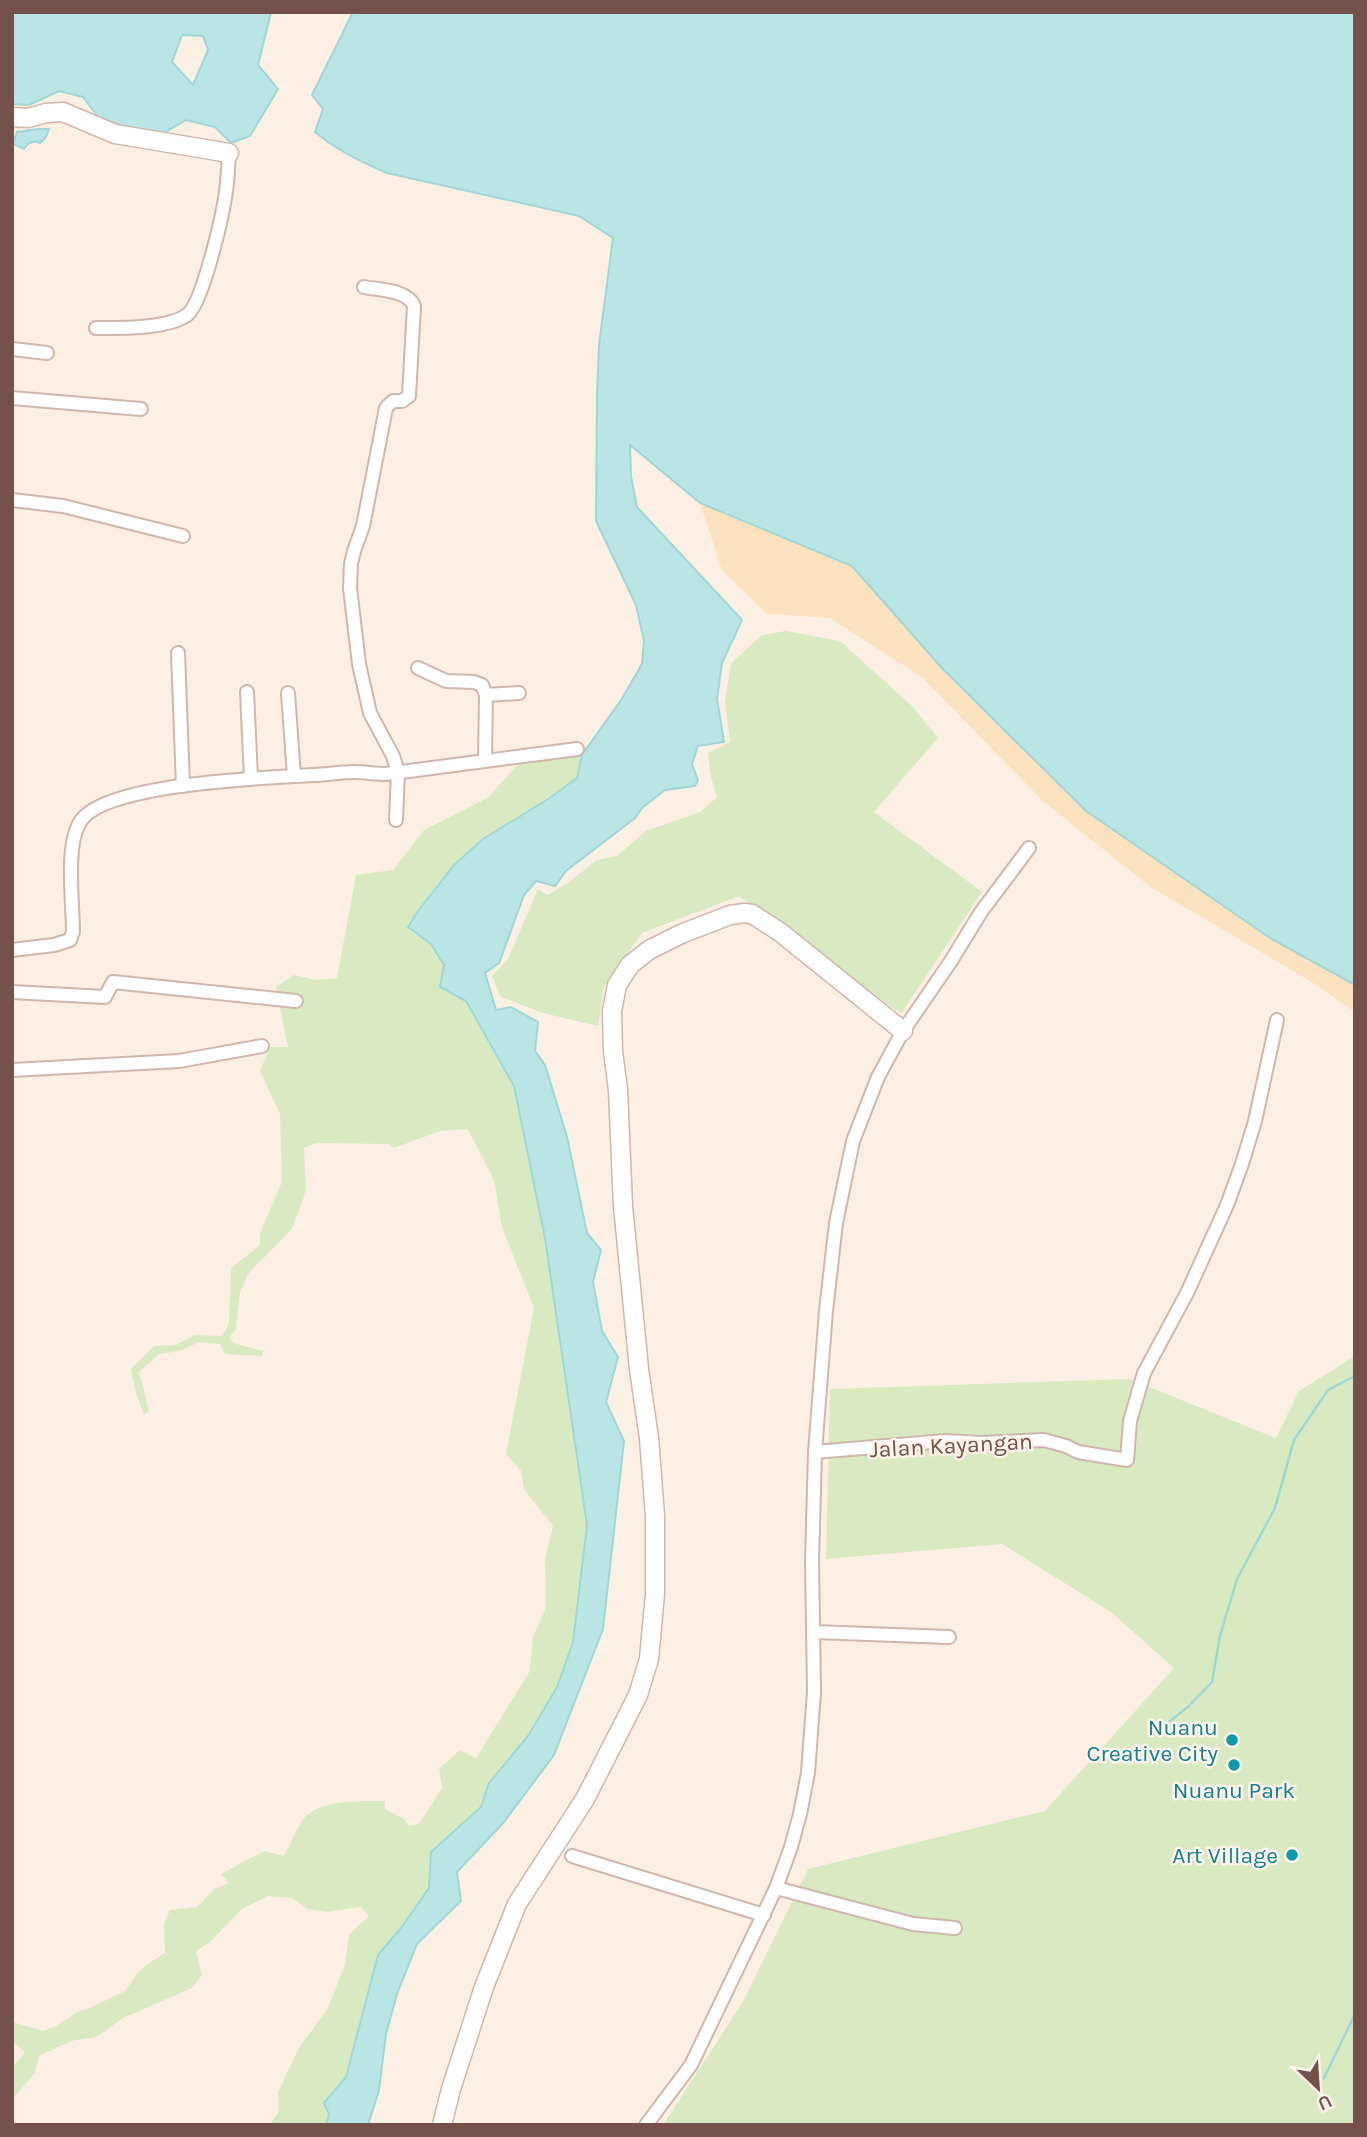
<svg xmlns="http://www.w3.org/2000/svg" width="1367" height="2137" viewBox="0 0 1367 2137" font-family="Karla,sans-serif">
<style>
.green{fill:#d9eac3}
.sand{fill:#fbe3bf}
.water{fill:#b9e5e4;stroke:#9fd7d6;stroke-width:2;fill-rule:evenodd}
.lines{fill:none;stroke-linecap:round;stroke-linejoin:round}
.stream{stroke:#9fd7d6;stroke-width:2.5}
.street-casing{stroke:#d0b7ae;stroke-width:16}
.secondary-casing{stroke:#d2b5ab;stroke-width:21}
.street{stroke:#fff;stroke-width:12}
.secondary{stroke:#fff;stroke-width:18}
.culture-dot{fill:#0f9aa8;stroke:#fff3eb;stroke-width:2.5}
.labels{text-anchor:middle;stroke-width:5;stroke-linejoin:round;paint-order:stroke}
.street-label{font-size:23px;fill:#74514a;stroke:#fff3eb}
.culture-label{font-size:23px;fill:#0d838f;stroke:#fff3eb;text-anchor:end}
</style>
<rect width="100%" height="100%" fill="#fcefe4"/>
<g class="green">
<path d="M786,631L840,641L912,706L938,738L874,812L982,892L901,1014L739,896L642,933L604,987L598,1026L543,1013L501,997L492,976L508,959L538,889L547,895L565,885L597,860L617,856L646,831L700,812L717,797L711,777L708,753L730,742L725,702L731,663L762,635Z"/>
<path d="M579,744L582,755L577,778C537,807 491,829 456,863C441,877 430,895 418,911L431,944L444,966L440,987L466,1000L513,1086L545,1238L587,1525L574,1642L557,1687L528,1736L489,1783L481,1807L431,1852L430,1888L401,1928L378,1955L346,2078L324,2103L329,2114L326,2125H269L278,2113V2092L299,2048L328,2008L345,1965L349,1935L369,1916L361,1907L326,1912L308,1909L292,1898L268,1896L242,1909L210,1942L196,1951L202,1975L192,1988L123,2018L96,2037L71,2041L39,2056L35,2073L12,2099V2068L25,2052L12,2041V2022L43,2031L56,2026L79,2011L90,2008L125,1991L137,1974L146,1965L165,1953L164,1924L170,1910L197,1907L214,1889L229,1883L221,1874L264,1851L284,1856C290,1844 295,1832 302,1821C316,1799 362,1801 385,1801V1809L404,1819L409,1826L419,1824L442,1788L439,1769L460,1750L476,1758L530,1671L533,1636L546,1608L545,1559L553,1526L524,1489L521,1471L506,1454L534,1308L502,1227L494,1180L468,1129L440,1131L394,1148L389,1144L315,1143L304,1148L306,1191L292,1229L248,1274L240,1293L236,1329L230,1337L233,1343L263,1351L262,1356L225,1354L220,1344L199,1342L180,1351L159,1354L138,1373L141,1378L149,1412L144,1414L136,1393L131,1369L154,1346L175,1345L195,1335L222,1336L229,1323L231,1268L260,1245V1233L282,1182L280,1114L260,1071L270,1047H288L276,987L294,975L316,980L337,978L356,875L393,870L424,830L489,797L532,748Z"/>
<path d="M1355,1356V2125H663L744,2000L808,1869L1045,1811L1174,1668L1111,1612L1002,1544L826,1559L830,1389L1129,1379L1276,1438L1299,1391Z"/>
</g>
<path class="sand" d="M700,503L852,566L941,667L1086,811L1270,938L1355,985V1012L1310,981L1149,886L1043,801L923,678L830,618L767,614L722,570Z"/>
<g class="water">
<path d="M12,12H271L258,65L278,89L250,136L231,143L215,127L186,120L157,137L101,121L83,97L59,91L29,105L12,104ZM182,35L203,36L208,50L193,85L172,62Z"/>
<path d="M353,12H1355V985L1270,938L1086,811L941,667L852,566L700,503L630,445L631,477L637,507L742,620L722,663L717,699L724,742L698,746L692,764L698,780L695,786L665,790L642,808L635,818L566,871L555,886L536,881L524,895L499,963L485,973L496,1010L511,1007L538,1022L535,1051L545,1065L567,1137L587,1233L601,1250L593,1282L602,1331L618,1357L606,1402L624,1441L603,1629L554,1755L504,1822L457,1872L461,1901L417,1944L397,1994L386,2034L379,2090L368,2125H326L329,2114L324,2103L346,2077L378,1955L401,1928L429,1888L431,1852L481,1807L489,1783L528,1736L557,1687L573,1642L587,1525L545,1238L514,1086L466,1001L440,987L444,965L431,944L408,927L418,911L454,865L483,839L548,799L577,778L582,755L621,700L642,664L644,641L636,605L596,521L597,394L599,345L613,238L579,216L387,173C361,162 336,150 315,132L323,109L312,95Z"/>
<path d="M38,129H49L46,137L40,143C33,140 28,142 24,149L13,144L17,132Z"/>
</g>
<g class="lines">
<g class="stream">
<path d="M1150,1737L1189,1706L1212,1682L1220,1636L1237,1579L1275,1508L1294,1440L1328,1390L1355,1376"/>
<path d="M1324,2078L1355,2014"/>
</g>
<g class="street-casing">
<g id="street">
<path d="M364,287C380,290 408,290 414,306L409,396L402,401H393L386,408L363,526L354,551L351,564L350,588L359,664L370,713L393,756L398,772L396,820"/>
<path d="M96,328C120,328 167,329 187,315C203,303 223,214 226,191C228,179 228,166 229,153"/>
<path d="M12,349L47,353"/>
<path d="M12,398L141,409"/>
<path d="M12,500L63,506L183,536"/>
<path d="M178,653L183,786"/>
<path d="M418,668L446,681L474,682L482,685L486,695L485,761"/>
<path d="M247,692L251,778"/>
<path d="M288,693L294,776"/>
<path d="M486,695L519,693"/>
<path d="M12,950L54,945L70,940L73,932C73,902 65,847 80,822C103,783 266,778 311,775C325,775 340,772 354,772C364,772 375,774 386,774L577,749"/>
<path d="M12,992L105,997L113,982L296,1001"/>
<path d="M12,1070L179,1061L262,1046"/>
<path d="M815,1452L945,1441L982,1443L1044,1440L1066,1446L1078,1452L1127,1460L1130,1421L1144,1373L1187,1293L1227,1205L1242,1164L1255,1121L1277,1020"/>
<path d="M814,1632L949,1637"/>
<path d="M572,1856L764,1915"/>
<path d="M776,1888L913,1924L955,1928"/>
<path d="M646,2125L691,2065L776,1888L791,1847L800,1814L808,1773L814,1692L812,1561L815,1452L826,1311L836,1223L853,1141L878,1077L903,1031L951,961L981,912L1029,848"/>
</g>
</g>
<g class="secondary-casing">
<g id="secondary">
<path d="M12,117L28,118L46,113L63,112L115,134L229,153"/>
<path d="M442,2125L451,2089L484,1987L517,1904L585,1799L638,1695L649,1659L655,1594V1516L649,1438L639,1369L623,1206L618,1090L613,1051L612,1011L617,985L630,965L649,950L681,934L730,915L745,913L752,914L780,932L903,1031"/>
</g>
</g>
<use href="#street" class="street"/>
<use href="#secondary" class="secondary"/>
</g>
<g class="culture-dot">
<circle cx="1232" cy="1740" r="7"/>
<circle cx="1234" cy="1765" r="7"/>
<circle cx="1292" cy="1855" r="7"/>
</g>
<g class="labels">
<g class="street-label">
<text transform="translate(951 1445) rotate(-3)" y="8">Jalan Kayangan</text>
</g>
<g class="culture-label">
<text x="1218" y="1735">Nuanu<tspan x="1218" dy="26">Creative City</tspan></text>
<text x="1234" y="1798" text-anchor="middle">Nuanu Park</text>
<text x="1278" y="1863">Art Village</text>
</g>
</g>
<rect width="1367" height="2137" fill="none" stroke="#74514a" stroke-width="28"/>
<g transform="translate(1318 2088) rotate(155)" stroke="#fff3eb" stroke-width="5" paint-order="stroke">
<path d="M0-5L12 26L0 18L-12 26Z" fill="#74514a"/>
<text y="-10" font-size="19" font-weight="bold" text-anchor="middle" fill="#74514a">U</text>
</g>
</svg>
